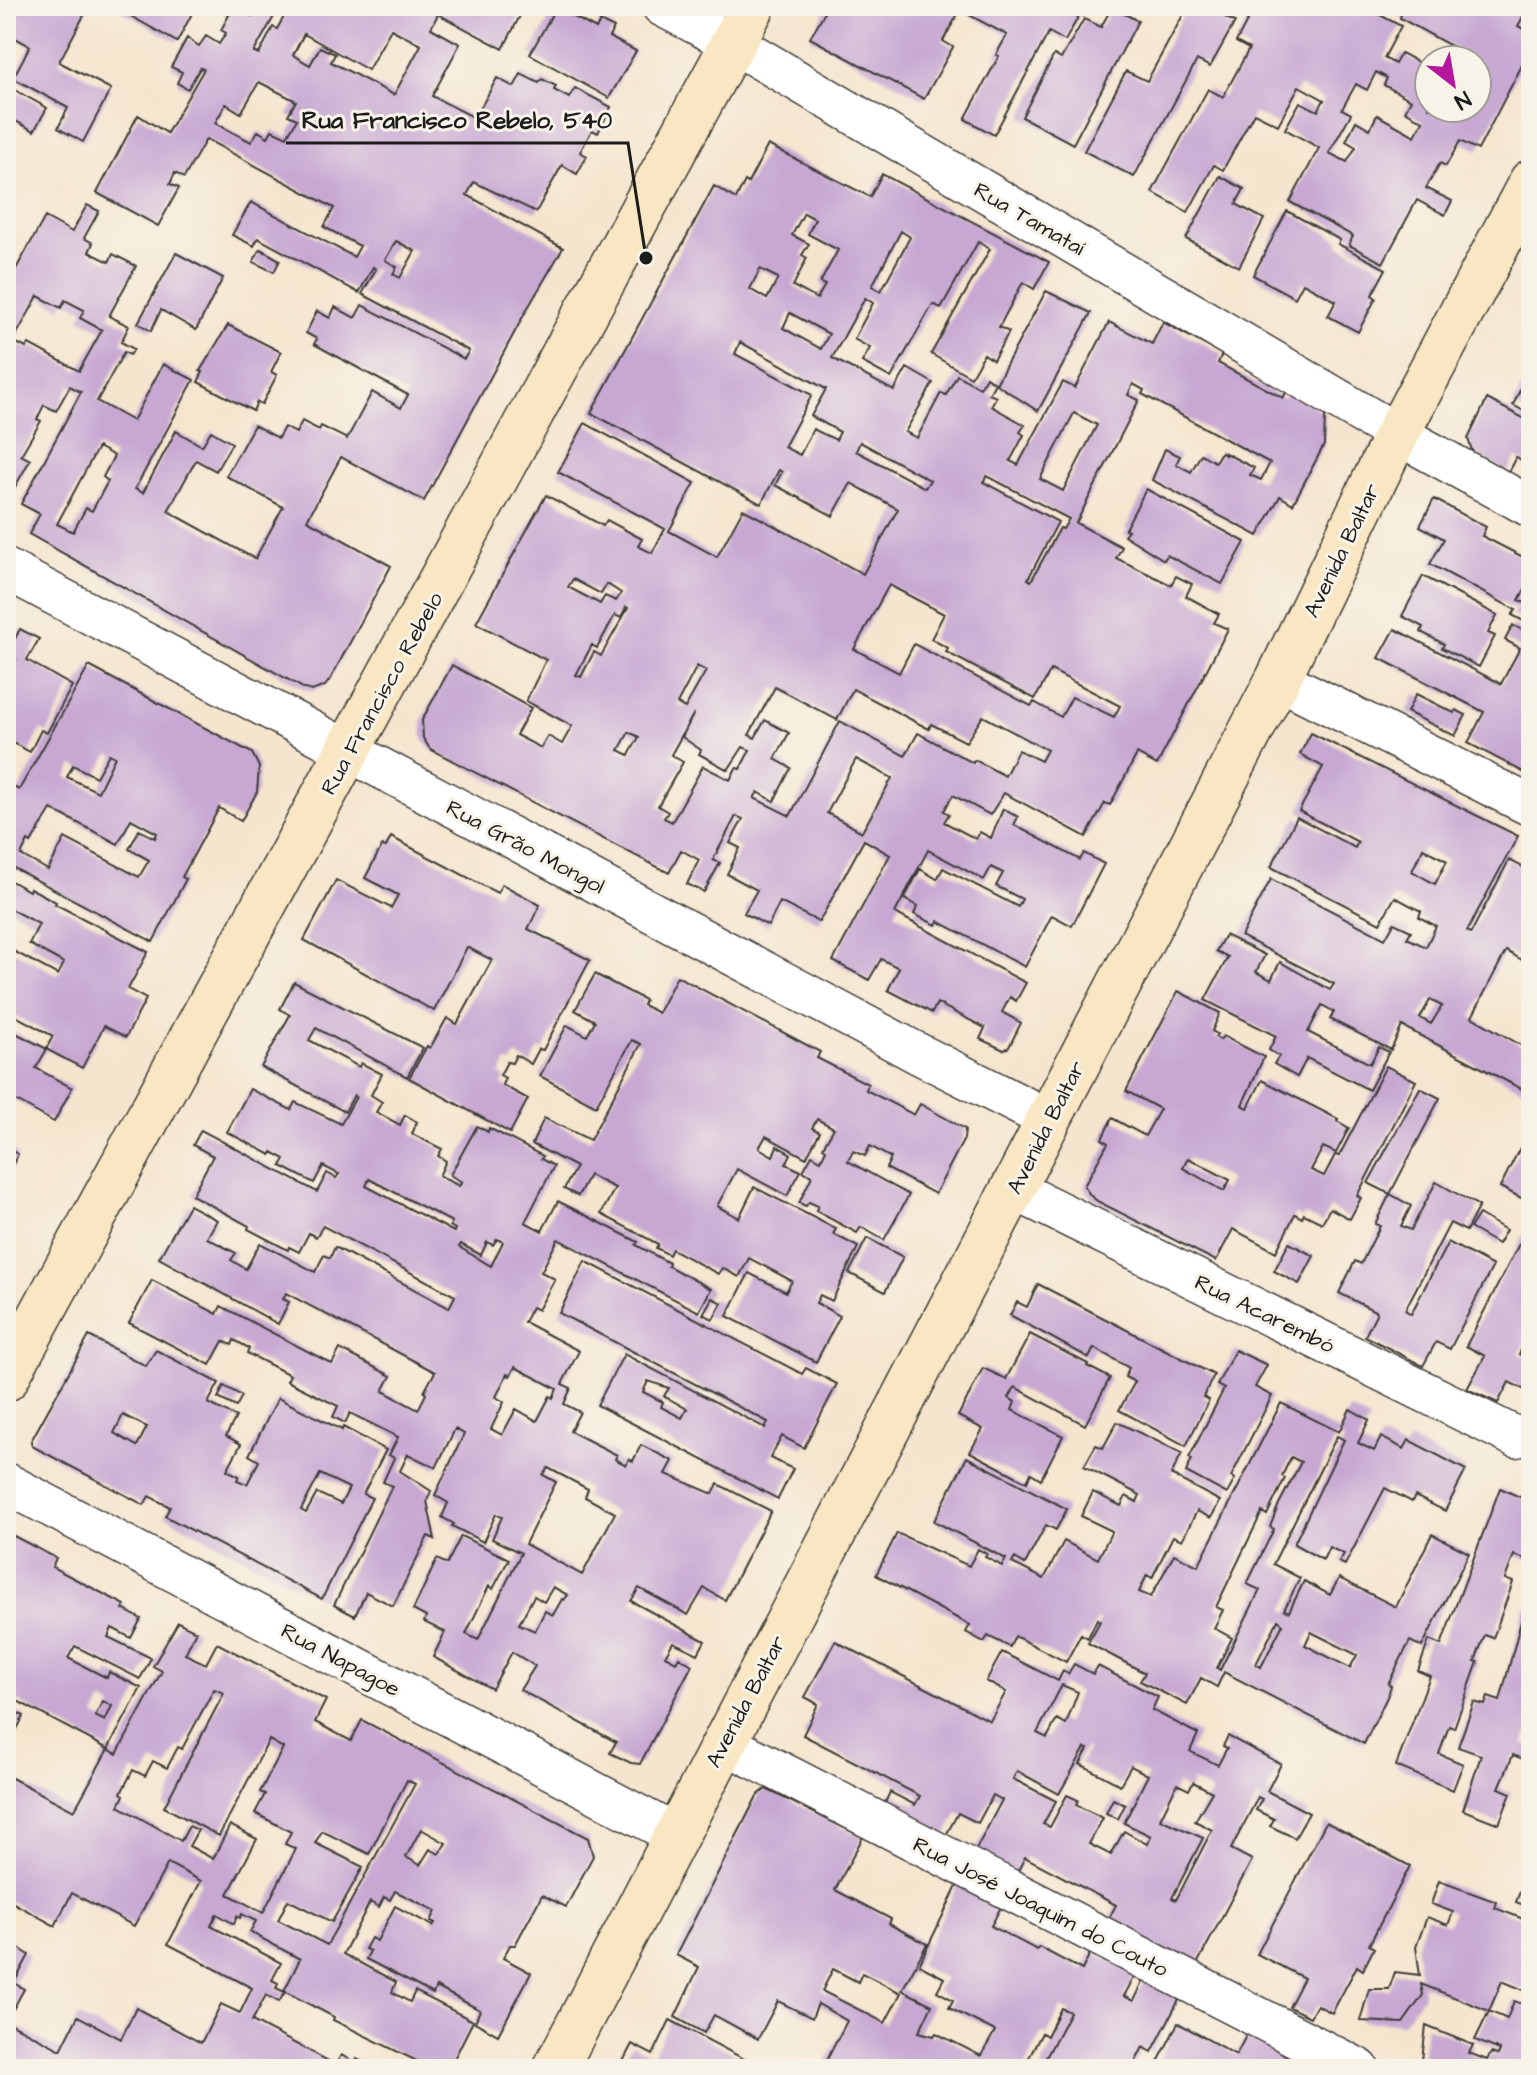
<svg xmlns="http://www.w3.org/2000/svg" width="1537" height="2075" viewBox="0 0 1537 2075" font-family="'Architects Daughter',sans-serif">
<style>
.building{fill:#c7a8d3;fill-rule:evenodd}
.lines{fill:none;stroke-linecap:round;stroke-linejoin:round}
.street-casing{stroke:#3d3a37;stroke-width:43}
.secondary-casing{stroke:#3d3a37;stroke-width:47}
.street{stroke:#fff;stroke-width:40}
.secondary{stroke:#f9e7c3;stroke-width:44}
.labels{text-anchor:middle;stroke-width:6;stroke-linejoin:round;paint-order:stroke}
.street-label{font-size:22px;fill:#1c1c1c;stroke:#f7f3e8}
.leader{fill:none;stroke:#1c1c1c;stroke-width:3}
.callout-dot{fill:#1c1c1c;stroke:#f7f3e8;stroke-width:3}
.callout-label{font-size:24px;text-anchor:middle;font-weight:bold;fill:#1c1c1c;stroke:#f7f3e8;stroke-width:6;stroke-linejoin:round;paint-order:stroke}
</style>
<rect width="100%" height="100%" fill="#f7f3e8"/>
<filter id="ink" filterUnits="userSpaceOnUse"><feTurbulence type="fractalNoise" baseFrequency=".0125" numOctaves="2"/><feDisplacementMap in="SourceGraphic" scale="16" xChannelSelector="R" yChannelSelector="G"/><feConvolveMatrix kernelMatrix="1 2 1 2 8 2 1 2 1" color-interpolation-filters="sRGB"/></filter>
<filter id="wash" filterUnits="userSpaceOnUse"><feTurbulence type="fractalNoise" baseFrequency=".006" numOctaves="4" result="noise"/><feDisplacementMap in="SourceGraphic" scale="32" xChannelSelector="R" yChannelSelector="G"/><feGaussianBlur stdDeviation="1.8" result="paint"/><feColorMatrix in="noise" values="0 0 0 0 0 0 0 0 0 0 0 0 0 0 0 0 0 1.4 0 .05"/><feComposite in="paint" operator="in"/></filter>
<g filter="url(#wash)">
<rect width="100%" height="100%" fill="#f5e5ce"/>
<g id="blocks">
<g class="building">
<path d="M6,6H89L59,62L111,89L83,142L58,128L68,108L13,78L30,46L6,33Z"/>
<path d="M113,6H196L177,42Z"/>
<path d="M214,6H246L243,11L253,17L256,14L260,16L265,6H280L254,52L259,54L273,27L277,29L290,6H525L503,49L438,14L431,28L460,44L432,96L475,118L497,78L514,87L521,74L539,83L542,79L556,86L554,90L569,98L575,88L611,107L598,133L592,130L580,152L587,156L577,174L562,165L536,212L474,182L467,195L563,248L526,311L424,501L341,457L307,520L391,566L331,678L325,686L312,691L305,689L29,534L40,514L21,504L81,392L70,386L56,411L44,405L37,419L41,421L21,455L30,460L6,503V287L45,217L72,232L87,205L99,211L84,238L93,243L89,252L109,262L113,254L136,266L109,316L129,326L121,342L134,349L130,355L124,352L97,401L133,421L163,364L194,380L135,489L143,493L176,431L202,446L211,431L232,443L216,471L196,460L168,511L255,559L283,507L226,476L254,425L278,438L284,427L296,433L302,421L319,430L321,426L347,439L372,392L401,408L408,395L314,344L317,339L306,333L317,311L330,318L335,307L355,318L362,305L464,359L469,351L362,294L376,269L373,267L359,293L258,238L254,246L232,235L251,202L354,257L360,246L324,227L334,208L206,139L184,178L175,173L170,184L179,188L158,226L97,193L138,115L167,133L204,69L200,68L188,89L177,83L182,72L171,67L187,38L199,46L206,36L219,44L226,33L221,30L229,15ZM391,29L421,45L394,95L331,62L335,54L320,47L310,65L293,55L304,34L368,70ZM259,82L296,101L288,115L297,119L287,137L272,130L268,137L258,131L251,142L215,123L226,104L241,113ZM396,241L415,251L400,278L393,274L397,267L385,260ZM38,296L61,308L65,300L84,310L80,318L102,330L79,371L29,344L26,348L13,341ZM98,447L114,456L103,477L108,481L92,511L86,508L73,532L57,524Z"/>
<path d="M828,6H1089L1083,16L1080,14L1065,41L1049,32L994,135L965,119L999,56L996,55L1007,35L960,10L943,41L953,47L924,99L810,38Z"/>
<path d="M1188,6H1225L1221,15L1235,22L1210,67L1197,60L1134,177L1084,151L1126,71L1147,81Z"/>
<path d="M1266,6H1363L1401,26L1384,58L1395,64L1401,53L1429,68V108H1477V68L1480,62L1400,18L1401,14L1386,6H1511L1525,13L1518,26L1531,33V48L1478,150L1460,141L1446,166L1440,163L1426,188L1452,201L1445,215L1417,200L1383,263L1349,245L1353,236L1290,202L1319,148L1285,129L1300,102L1318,111L1324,100L1299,86L1278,125L1254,113L1223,170L1214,165L1188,212L1152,192L1208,89L1223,97L1249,49L1236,42L1252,12L1260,17ZM1376,72L1387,78L1384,85L1411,100L1405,111L1423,121L1415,136L1377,115L1370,129L1356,121L1346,141L1356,147L1347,162L1329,153L1351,114L1342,109L1356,84L1367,90Z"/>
<path d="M556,7L596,29L600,21L614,28L609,37L636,51L609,98L530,54Z"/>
<path d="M1112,7L1138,21L1073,144L1022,117L1054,55L1061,59L1084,19L1101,27Z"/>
<path d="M6,85L47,108L34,131L6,116Z"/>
<path d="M768,145L870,197L882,174L1049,262L1034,289L1023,282L999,327L1009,332L993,360L984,354L971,377L931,354L990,249L978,242L941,308L933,304L891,378L862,362L870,348L854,339L873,303L865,298L832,358L894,391L907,368L933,383L905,432L917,438L941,393L946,395L957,375L980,388L986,377L995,383L989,394L996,397L991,406L1025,425L1020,432L1024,435L1010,461L1018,465L1063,382L1075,388L1109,322L1152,344L1163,322L1222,354L1218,363L1283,398L1288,389L1325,414L1324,445L1293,504L1280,496L1258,536L1152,480L1165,449L1180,456L1176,464L1191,472L1201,454L1215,462L1221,452L1225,455V453L1254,468L1250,475L1261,480L1270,463L1142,394L1144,390L1133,384L1128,395L1139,400L1076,523L1122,547L1116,558L1171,585L1176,576L1192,584L1186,596L1219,614L1214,623L1228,629L1157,765L1137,754L1110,805L1105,803L1086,837L1004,793L990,815L953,795L944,811L949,814L944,822L976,839L980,832L991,838L1003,809L1018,817L1014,825L1080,860L1084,853L1104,864L1072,926L1052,915L1025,967L938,921L936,925L914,914L918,906L904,899L920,869L937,879L943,868L1018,907L1022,899L996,886L1003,873L991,867L984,880L928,850L895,913L1026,983L1016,1001L1010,997L1002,1012L1021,1023L1009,1047L1004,1050L980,1039L985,1028L937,1003L932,1013L888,990L899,968L881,959L869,980L833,961L890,855L864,840L819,922L780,902L768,926L744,913L757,890L727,874L740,848L730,843L743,819L736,816L713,860L720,863L704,892L687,884L699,860L681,850L669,873L430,749L423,738L422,720L452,665L531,708L516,735L541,748L548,736L562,744L572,726L526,701L546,660L476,623L546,495L603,526L607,520L642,539L638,546L652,553L665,529L558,472L585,423L695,483L669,531L717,557L743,509L863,574L898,509L851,483L833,516L775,485L782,472L779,470L761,504L591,413L714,186L736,199L745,181L748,183ZM804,213L815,219L808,234L838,250L820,283L825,285L817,299L793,286L807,258L802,255L809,244L792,235ZM901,231L910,237L881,291L872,286ZM760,269L778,278L767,299L750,289ZM790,313L829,334L821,349L783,328ZM740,342L826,389L811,416L840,432L836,440L813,429L800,455L784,447L812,395L735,354ZM1074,413L1097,425L1063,491L1040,479ZM860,442L930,480L925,488L856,451ZM987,476L1069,519L1063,529L1060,528L1031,581L1028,579L1058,522L983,482ZM573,579L601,594L607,584L621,593L616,601L605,596L600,604L568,587ZM889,585L944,614L931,639L948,648L946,652L1035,699L1051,670L1120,706L1114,717L1072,697L1061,717L1034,702L1031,706L914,644L899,673L854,649ZM626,607L628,608L601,656L594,652L581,677L576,675L592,645L597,648L615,615L621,618ZM697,666L706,671L685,708L677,704ZM775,687L837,720L853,689L929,729L931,724L966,742L983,716L1047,750L1041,761L1018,750L1005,776L975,760L973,763L918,733L905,756L840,721L790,816L754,798L758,792L774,801L791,768L775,759L789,733L765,720L755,738L749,735ZM694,713L682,737L701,750L699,754L728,770L743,747L750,750L740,769L736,768L730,780L703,766L672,822L664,818L668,812L658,806L683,762L671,755ZM629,732L639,737L629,755L619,750ZM856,759L892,778L862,832L827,813Z"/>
<path d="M1220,176L1244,189L1236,204L1264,219L1239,267L1186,239Z"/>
<path d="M1287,211L1340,240L1338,244L1386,269L1372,295L1376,298L1358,332L1328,316L1336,301L1303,283L1295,298L1253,275Z"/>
<path d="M260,249L280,260L274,272L253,262Z"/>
<path d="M176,253L223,278L196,330L161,310L151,331L138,323Z"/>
<path d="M1046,291L1091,313L1038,411L996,384Z"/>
<path d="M228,325L281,352L271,372L277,375L262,404L257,402L253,411L198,382L203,372L200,371Z"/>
<path d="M1531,366V415L1513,405Z"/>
<path d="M1487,399L1531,422V466L1516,457L1508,472L1473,453L1468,439Z"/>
<path d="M1146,489L1245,542L1222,584L1167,555L1164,560L1124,535L1128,530L1125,529Z"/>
<path d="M1434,499L1486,527L1482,536L1525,558L1523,562L1531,566V578L1519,600L1531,606V625L1512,615L1516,610L1430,564L1444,539L1420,526Z"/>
<path d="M1423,576L1497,615L1488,633L1495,636L1479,667L1442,648L1444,644L1421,632L1423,627L1402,616Z"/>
<path d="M1513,625L1527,633L1531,626V776L1468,743L1484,712L1379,658L1395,629L1501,684L1520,648L1505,640Z"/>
<path d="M20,629L39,639L27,660L72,686L47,733L41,730L30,752L13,743L6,756V677L16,659L7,654Z"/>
<path d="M89,666L252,753L259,767L257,792L241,821L219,808L182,877L186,879L153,942L6,864V783L19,790ZM109,754L115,757L98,792L67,777L73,765L96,777ZM51,809L118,844L131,819L157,833L155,838L139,830L129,849L149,860L139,877L65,838L48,870L21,855L28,841L31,843Z"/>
<path d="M1416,694L1454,713L1456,710L1466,715L1455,736L1407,712Z"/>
<path d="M1311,733L1518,836L1467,931L1471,933L1509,860L1531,871V943L1522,960L1506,951L1472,1017L1531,1051V1094L1402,1026L1391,1050L1330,1019L1334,1012L1322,1005L1308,1032L1370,1064L1379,1047L1389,1052L1369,1090L1307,1058L1297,1077L1274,1064L1279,1056L1269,1050L1276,1036L1205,1000L1228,957L1216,951L1225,935L1265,955L1256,972L1271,980L1280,962L1330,990L1334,984L1241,936L1271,879L1385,939L1394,923L1411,931L1407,938L1426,947L1436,926L1419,917L1421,911L1395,897L1380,923L1271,867L1297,817L1355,848L1358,842L1299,811L1323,767L1300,754ZM1423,848L1447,861L1435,884L1412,871ZM1430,1000L1442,1006L1431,1024L1420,1018Z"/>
<path d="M391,837L497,893L502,884L540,905L528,929L590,960L543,1050L539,1049L531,1064L516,1055L512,1063L507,1062L500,1075L505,1078L502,1085L528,1099L510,1133L409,1078L427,1046L430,1048L447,1018L457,1024L492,960L467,947L434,1011L304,940L336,880L391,908L398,895L365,878L382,846L386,847Z"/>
<path d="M11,881L29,891L30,888L56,902L55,904L148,952L128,989L146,999L126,1037L104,1026L82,1068L46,1049L53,1036L6,1011V947L58,975L64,963L29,944L39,924L6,907V890Z"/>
<path d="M595,974L645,1000L643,1005L658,1013L677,976L820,1052L817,1058L868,1084L866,1090L914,1115L920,1104L965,1129L964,1139L935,1194L886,1168L891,1158L870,1146L865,1156L853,1151L848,1161L909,1195L884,1240L861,1227L857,1233L816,1211L818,1206L809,1202L806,1206L799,1203L812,1176L803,1171L812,1155L821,1160L826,1149L823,1147L834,1128L817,1119L812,1128L820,1132L806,1158L766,1136L759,1148L773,1156L777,1146L791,1154L786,1164L801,1171L787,1196L737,1169L717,1206L739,1218L754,1187L836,1229L833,1234L858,1247L832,1301L820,1295L816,1303L840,1316L816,1362L727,1316L749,1273L786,1292L792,1281L749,1258L739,1277L722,1268L718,1274L672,1249L669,1255L656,1248L658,1244L601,1214L615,1188L589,1175L578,1196L564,1189L576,1167L532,1144L544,1118L590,1140L641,1044L632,1040L596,1106L540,1076L567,1025L587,1036L595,1021L575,1010Z"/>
<path d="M294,982L423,1048L407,1077L316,1028L309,1040L359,1067L361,1063L382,1074L371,1095L382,1102L376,1112L400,1125L405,1115L417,1122L412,1134L442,1149L438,1156L446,1161L439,1176L459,1186L462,1182L450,1175L477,1126L488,1132L489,1128L543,1156L541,1159L554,1166L525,1222L542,1231L558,1201L638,1242L636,1245L669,1263L668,1266L711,1289L699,1312L558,1239L541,1272L555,1279L538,1310L532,1307L524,1322L579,1351L562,1384L571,1388L564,1404L580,1412L570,1431L617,1455L615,1459L626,1465L629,1459L633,1461L641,1445L673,1461L666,1474L713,1494L718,1484L771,1511L725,1600L704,1588L688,1615L639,1588L631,1601L705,1641L698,1654L673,1642L665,1656L676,1662L679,1657L692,1665L640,1764L631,1763L610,1753L616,1742L520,1690L535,1666L512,1652L492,1689L433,1657L445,1632L424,1622L426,1617L413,1610L437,1559L447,1564L461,1536L509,1559L493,1589L489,1586L466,1634L478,1640L521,1553L492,1539L502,1517L496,1514L483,1542L452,1526L454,1524L442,1517L448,1503L435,1495L464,1434L455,1429L436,1468L408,1454L400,1471L431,1491L427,1501L435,1539L428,1536L393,1606L366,1592L355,1616L334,1605L392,1486L383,1482L394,1458L389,1455L398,1437L350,1413L345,1423L333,1417L338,1406L287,1381L290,1375L247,1353L249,1348L234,1340L232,1345L223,1341L210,1365L129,1323L152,1280L217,1314L221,1306L332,1364L340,1349L391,1376L383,1391L418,1410L426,1394L424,1392L435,1372L286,1293L283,1299L289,1302L278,1324L159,1258L189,1205L217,1220L207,1238L236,1253L231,1260L246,1269L260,1243L315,1272L324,1255L330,1258L335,1247L449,1308L455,1296L323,1226L316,1237L309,1233L299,1252L289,1247L288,1250L248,1229L249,1226L192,1195L213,1156L193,1145L201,1130L317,1192L327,1173L336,1178L339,1174L323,1166L314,1183L281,1166L285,1159L272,1152L271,1155L227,1132L250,1089L291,1110L295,1102L341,1124L356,1097L354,1095L345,1112L261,1067L290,1015L280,1009ZM369,1179L452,1222L450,1226L455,1229L454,1232L366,1186ZM497,1239L503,1242L491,1266L459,1247L461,1244L481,1255L487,1242L493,1245ZM515,1367L557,1389L553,1398L550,1396L537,1421L516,1409L502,1435L491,1429L504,1402L496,1397L507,1374L510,1376ZM548,1468L588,1489L585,1497L615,1513L582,1575L525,1544L556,1482L543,1475ZM553,1587L568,1595L564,1600L562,1599L553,1615L545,1611L535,1631L519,1624L534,1596L544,1602Z"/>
<path d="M1178,991L1220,1013L1212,1031L1217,1034L1215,1037L1220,1040L1223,1036L1264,1057L1242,1105L1248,1108L1262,1080L1338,1119L1337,1121L1349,1128L1336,1153L1323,1147L1311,1170L1324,1176L1335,1155L1339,1156L1386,1066L1416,1081L1357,1196L1361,1198L1350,1219L1330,1208L1322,1223L1304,1214L1302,1218L1295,1214L1276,1252L1233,1229L1216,1261L1097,1201L1090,1195L1084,1186L1108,1143L1102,1139L1112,1118L1145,1136L1160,1109L1126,1091ZM1188,1158L1230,1180L1224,1191L1183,1168Z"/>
<path d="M6,1028L47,1049L36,1068L72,1088L54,1122L6,1095Z"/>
<path d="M1420,1088L1440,1098L1390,1194L1368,1183Z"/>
<path d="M1531,1126V1203L1500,1187Z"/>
<path d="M6,1148L18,1154L6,1178Z"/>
<path d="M1436,1182L1479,1206L1466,1231L1450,1223L1405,1310L1411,1314L1448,1242L1493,1266L1450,1349L1436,1342L1423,1366L1365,1336L1377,1312L1339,1293L1355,1261L1361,1264L1380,1226L1375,1224L1390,1194L1411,1206L1401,1226L1411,1230Z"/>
<path d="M1479,1214L1506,1230L1498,1244L1470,1228Z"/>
<path d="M1531,1221V1331L1519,1354L1523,1356L1531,1340V1393L1509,1382L1498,1403L1467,1389L1485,1356L1466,1346Z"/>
<path d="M867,1238L903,1257L885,1292L849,1273Z"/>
<path d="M1289,1243L1314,1256L1299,1284L1274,1271Z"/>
<path d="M585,1261L802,1374L806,1368L837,1384L804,1448L782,1436L770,1458L793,1469L778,1499L597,1405L624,1354L765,1428L768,1422L559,1313ZM648,1381L669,1388L664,1396L687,1409L682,1418L661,1407L663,1402L643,1392Z"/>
<path d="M1038,1284L1214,1375L1203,1397L1209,1400L1186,1446L1119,1410L1135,1382L1125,1377L1129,1368L1094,1348L1089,1358L1010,1315L1017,1302L1027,1307Z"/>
<path d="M712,1298L722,1303L713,1319L703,1314Z"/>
<path d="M1030,1334L1088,1364L1087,1366L1110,1378L1085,1425L1015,1387L1009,1398L1015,1402L1012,1410L1063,1436L1041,1479L1031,1473L1027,1482L970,1452L983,1429L958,1416L983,1368L1006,1379Z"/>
<path d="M89,1336L146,1366L156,1350L219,1383L208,1403L236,1417L226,1436L241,1444L227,1470L239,1476L237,1480L247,1484L259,1461L249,1455L278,1398L342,1430L343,1427L386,1450L363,1494L372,1498L322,1599L165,1516L170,1507L149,1496L144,1505L32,1446L31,1441ZM123,1415L147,1427L137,1446L114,1433ZM320,1474L349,1488L341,1504L317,1493L306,1513L301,1510Z"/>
<path d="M1235,1350L1267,1365L1255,1387L1272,1396L1231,1477L1235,1479L1227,1494L1186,1472L1192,1459L1189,1458L1224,1389L1217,1385Z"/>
<path d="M224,1386L242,1396L236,1407L218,1398Z"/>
<path d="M1281,1403L1339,1432L1350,1409L1369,1420L1358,1443L1374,1451L1381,1437L1404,1449L1409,1440L1466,1470L1445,1511L1415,1496L1412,1502L1385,1488L1345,1565L1339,1562L1344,1554L1329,1547L1323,1560L1294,1544L1344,1440L1337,1436L1273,1564L1300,1578L1284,1610L1289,1612L1304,1581L1330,1595L1339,1578L1396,1607L1432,1534L1469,1553L1422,1647L1410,1641L1388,1684L1391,1686L1387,1697L1364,1744L1224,1672L1217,1687L1201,1678L1187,1705L1140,1681L1145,1673L1088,1643L1100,1621L1097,1619L1088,1638L1081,1634L1066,1662L1015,1636L1010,1647L988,1636L984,1642L966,1632L970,1625L876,1575L897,1533L969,1566L978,1549L987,1554L985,1557L1002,1566L1006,1559L934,1521L967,1457L1067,1509L1056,1530L1046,1525L1025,1564L1015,1558L1012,1563L1044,1579L1064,1541L1098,1559L1112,1531L1081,1516L1093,1492L1121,1506L1126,1496L1137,1502L1140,1495L1084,1466L1096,1445L1103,1448L1117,1422L1182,1453L1171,1475L1220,1501L1211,1518L1197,1511L1182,1540L1173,1536L1152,1578L1147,1575L1139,1592L1151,1597L1174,1554L1198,1566ZM1291,1457L1301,1462L1279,1504L1270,1527L1274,1529L1247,1584L1260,1590L1220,1670L1217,1668L1232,1638L1214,1628L1223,1610L1216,1607L1262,1512L1267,1515L1285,1478L1282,1476ZM1278,1620L1283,1624L1261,1667L1256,1664ZM1311,1632L1357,1655L1350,1668L1305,1645Z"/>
<path d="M1500,1488L1531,1502V1561L1514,1555L1505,1579L1513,1582L1493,1638L1485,1635L1475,1661L1478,1662L1454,1728L1449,1726L1439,1754L1463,1764L1453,1790L1396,1766L1430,1676L1418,1671L1429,1640L1441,1645Z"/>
<path d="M6,1532L56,1558L52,1567L125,1605L123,1609L141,1619L131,1638L112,1628L108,1637L151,1658L140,1679L75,1646L68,1658L107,1678L109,1672L141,1688L108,1749L117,1754L162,1671L153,1666L178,1622L196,1631L185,1654L206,1664L217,1643L326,1700L315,1722L351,1741L362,1720L588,1838L593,1856L566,1907L542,1895L515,1945H510L503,1958L531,1973L498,2035L475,2022L480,2010L436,1987L433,1994L366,1959L370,1951L365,1949L371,1938L377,1941L395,1906L433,1926L435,1923L431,1921L436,1911L395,1891L390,1900L384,1897L379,1907L370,1902L343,1954L396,1982L392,1992L410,2002L415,1991L473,2021L449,2069H433L333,2020L334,2017L284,1991L300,1959L250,1932L256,1921L242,1914L240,1918L237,1916L234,1924L217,1914L211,1926L281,1963L272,1980L278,1983L276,1988L285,1992L279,2002L266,1995L252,2021L336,2065L341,2055L355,2063L357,2059L376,2069H252L243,2065L241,2069H6V2021L61,2050L78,2016L121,2039L136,2008L201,2043L221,2004L240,2013L252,1988L168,1944L201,1881L168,1863L134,1926L72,1893L55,1926L6,1899V1775L74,1811L108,1749L6,1695ZM214,1689L224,1693L164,1807L219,1836L269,1740L283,1748L260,1792L265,1794L255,1813L291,1832L285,1844L296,1849L263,1913L228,1894L257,1839L230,1825L213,1859L189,1846L198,1830L189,1826L181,1841L119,1806L124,1795L121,1793L133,1770L145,1776L153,1761L167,1768L178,1747L182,1749ZM103,1701L112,1706L105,1721L95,1716ZM407,1780L415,1784L327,1945L278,1920L288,1900L332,1922L363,1867L315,1843L322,1831L369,1854ZM421,1829L446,1843L439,1854L430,1849L420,1865L406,1857Z"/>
<path d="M1525,1606L1531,1609V1671L1526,1684L1531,1686V1724L1523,1744L1531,1747V1762L1513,1755L1499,1788L1511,1793L1499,1824L1463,1810L1481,1755L1458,1747L1474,1702L1485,1705L1488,1697L1500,1701Z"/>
<path d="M835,1641L990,1721L1006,1692L986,1681L1002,1652L1058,1681L1063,1671L1068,1674L1074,1664L1093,1674L1098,1666L1158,1697L1152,1710L1198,1734L1190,1751L1193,1753L1218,1765L1227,1748L1223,1746L1228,1736L1281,1764L1267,1791L1309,1813L1295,1838L1270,1826L1274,1819L1256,1810L1262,1799L1258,1797L1231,1849L1252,1860L1194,1970L1106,1924L1116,1905L1025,1857L1015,1877L973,1855L1002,1800L993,1795L978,1823L958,1813L944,1839L883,1807L890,1792L915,1805L920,1796L803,1735L818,1704L805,1697ZM1062,1685L1078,1692L1066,1724L1057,1719L1047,1738L1037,1733ZM1085,1748L1088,1749L1080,1764L1120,1785L1131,1766L1148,1775L1124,1823L1151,1836L1147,1844L1124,1831L1111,1855L1089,1844L1103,1818L1076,1805L1078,1800L1067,1795L1050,1827L1043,1824L1056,1801L1013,1779L1017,1771L1059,1794ZM1193,1782L1212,1792L1195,1821L1212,1830L1176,1900L1172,1898L1203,1838L1160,1819L1177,1784L1189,1790Z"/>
<path d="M6,1707L24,1716L6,1749Z"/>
<path d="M766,1789L863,1837L835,1890L891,1919L889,1924L927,1944L902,1990L932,2005L919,2032L934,2036L936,2033L981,2056L995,2031L949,2008L953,2000L937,1991L944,1978L919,1965L958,1884L1001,1907L991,1926L1037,1950L1039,1947L1082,1970L1091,1951L1136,1974L1124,1996L1134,2001L1145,1978L1181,1996L1152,2052L1143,2047L1132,2069H1040L1070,2012L1061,2008L1047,2036L1042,2033L1023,2069H822L847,2021L818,2004L812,2018L778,2001L758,2039L714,2015L704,2033L675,2017L699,1967L676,1955L757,1796ZM833,1969L858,1982L862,1973L901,1993L885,2023L822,1991Z"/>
<path d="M1113,1799L1125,1805L1118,1819L1106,1813Z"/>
<path d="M1326,1822L1410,1866L1369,1945L1374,1948L1363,1970L1357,1966L1332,2013L1317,2005L1310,2017L1289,2007L1304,1978L1257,1954Z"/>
<path d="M1531,1863V1908L1516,1902Z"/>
<path d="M1439,1881L1497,1902L1495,1908L1531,1922V1993L1502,1981L1489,2011L1421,1984L1423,1995L1403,2023L1360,2021L1369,1989H1389L1395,1972L1420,1975L1416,1947L1427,1917L1448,1925L1453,1912L1431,1904Z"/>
<path d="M6,1939L29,1955L14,1983L24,1989L10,2015L6,2013Z"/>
<path d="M1514,2001L1531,2007V2069H1421L1426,2026L1473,2045L1469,2053L1487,2060L1491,2053L1498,2055L1500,2050L1475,2040L1489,2011L1507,2019Z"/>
<path d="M670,2020L748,2061L746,2064L757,2069H619L632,2044L653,2055Z"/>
<path d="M1178,2023L1236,2055L1249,2030L1285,2055L1295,2069H1162L1163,2067L1157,2064Z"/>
</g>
</g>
</g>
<g filter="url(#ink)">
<use href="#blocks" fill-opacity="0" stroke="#3d3a37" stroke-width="2"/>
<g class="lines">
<g class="street-casing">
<g id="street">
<path d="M662,6L733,43L1397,434L1531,507"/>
<path d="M6,569L921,1055L1048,1119"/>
<path d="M1278,679L1531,806"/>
<path d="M1013,1189L1516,1437"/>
<path d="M6,1483L676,1835"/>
<path d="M724,1743L1359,2069"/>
</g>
</g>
<g class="secondary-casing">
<g id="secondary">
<path d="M6,1379L753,6"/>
<path d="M555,2069L1278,679L1397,434L1531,182"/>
</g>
</g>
<use href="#street" class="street"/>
<use href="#secondary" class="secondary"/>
</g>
</g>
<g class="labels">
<g class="street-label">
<text transform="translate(1030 218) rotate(30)" y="8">Rua Tamataí</text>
<text transform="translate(1341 550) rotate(-64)" y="8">Avenida Baltar</text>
<text transform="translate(381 693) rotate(-61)" y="8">Rua Francisco Rebelo</text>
<text transform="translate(526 846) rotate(28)" y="8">Rua Grão Mongol</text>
<text transform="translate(1045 1127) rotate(-63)" y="8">Avenida Baltar</text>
<text transform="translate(1265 1313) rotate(26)" y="8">Rua Acarembó</text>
<text transform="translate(341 1659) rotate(28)" y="8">Rua Napagoe</text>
<text transform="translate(745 1701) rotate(-62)" y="8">Avenida Baltar</text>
<text transform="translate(1041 1906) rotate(27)" y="8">Rua José Joaquim do Couto</text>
</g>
</g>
<path class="leader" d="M646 258L628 143H286"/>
<circle class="callout-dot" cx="646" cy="258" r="8"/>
<g class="callout-label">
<text x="457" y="128">Rua Francisco Rebelo, 540</text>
</g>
<rect width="1537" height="2075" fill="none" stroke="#f7f3e8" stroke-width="32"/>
<g transform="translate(1453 84) rotate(149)"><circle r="38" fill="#f7f3e8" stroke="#9f9d96" stroke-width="2"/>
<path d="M0-6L14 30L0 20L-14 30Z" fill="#b5179e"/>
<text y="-12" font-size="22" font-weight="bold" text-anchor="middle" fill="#1c1c1c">N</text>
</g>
</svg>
